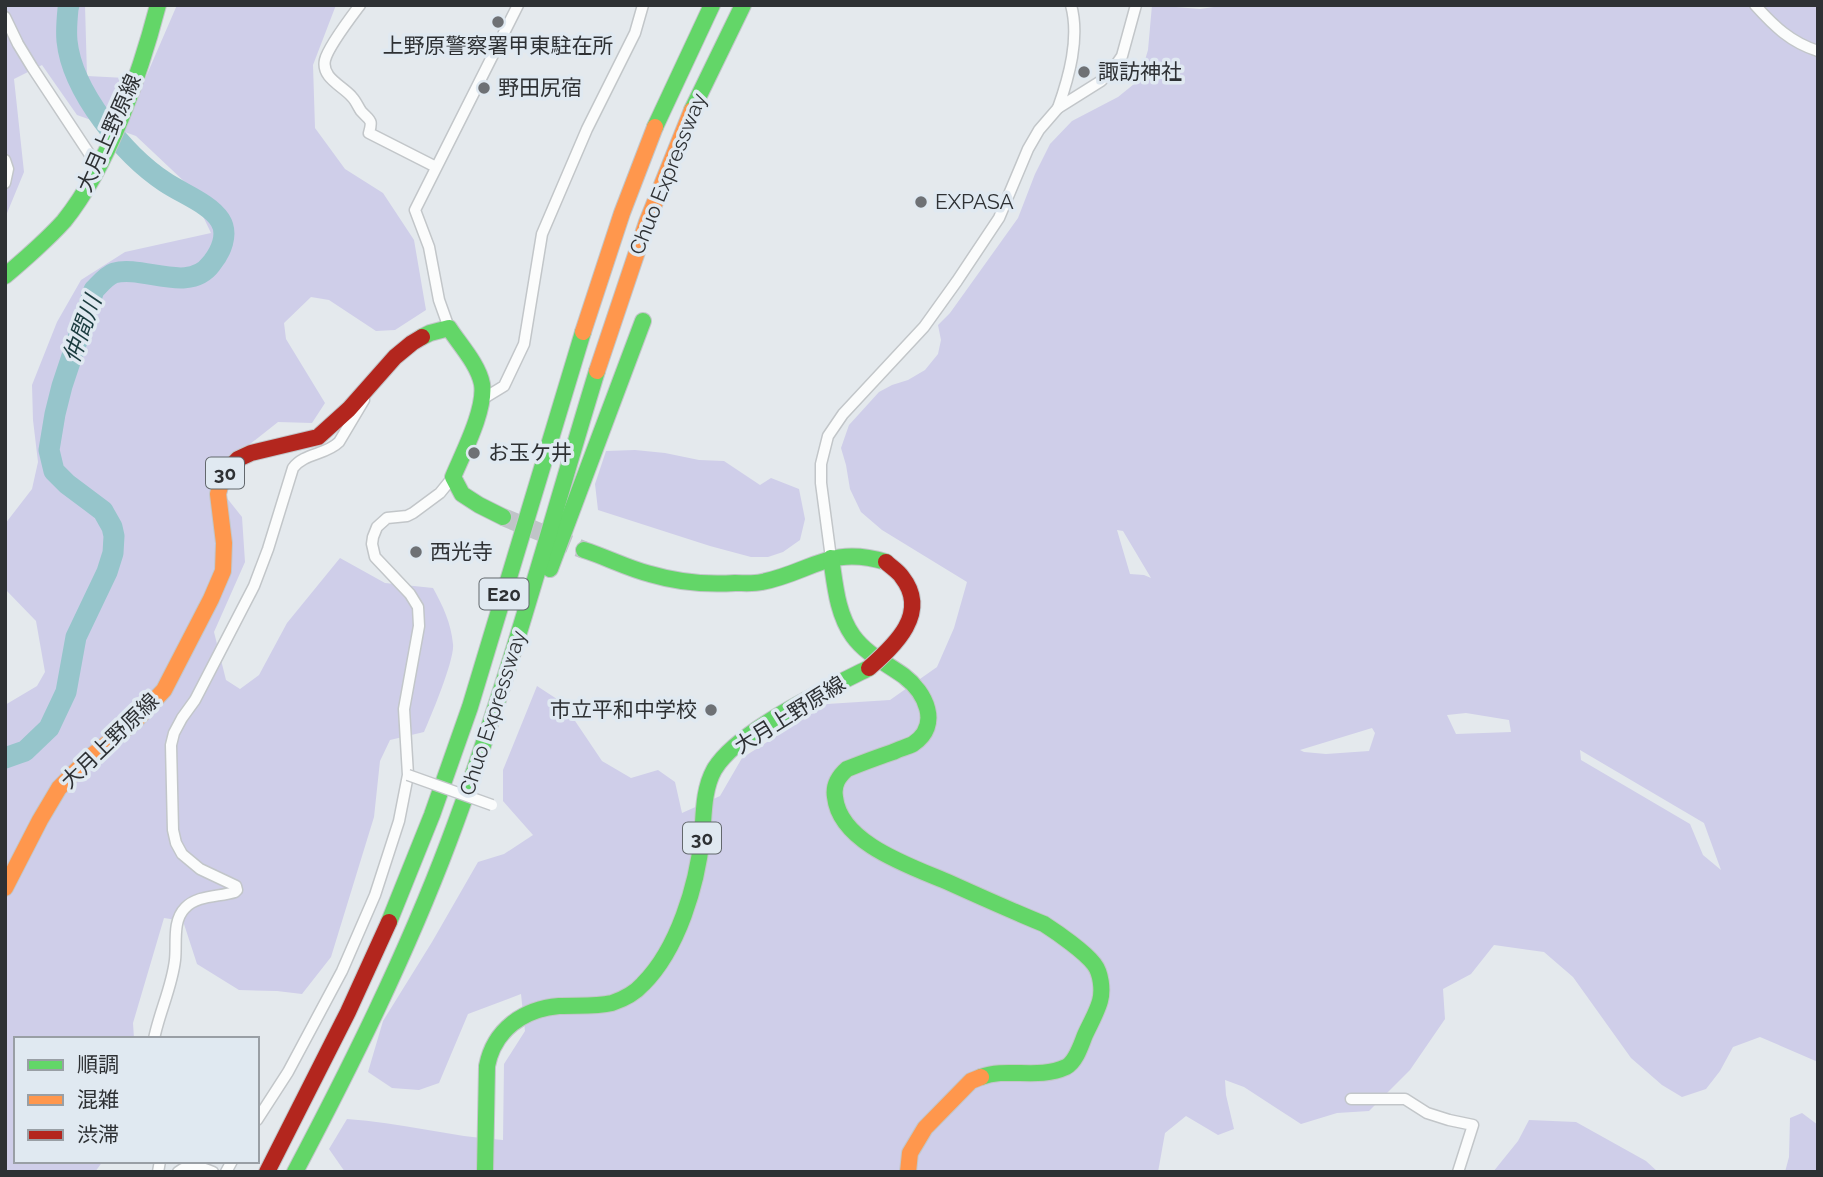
<svg xmlns="http://www.w3.org/2000/svg" width="1823" height="1177" viewBox="0 0 1823 1177" font-family="Raleway,'Noto Sans JP',sans-serif">
<style>
.green{fill:#cfcee9;fill-rule:evenodd}
.lines{fill:none;stroke-linecap:round;stroke-linejoin:round}
.river{stroke:#96c5cb;stroke-width:21}
.primary-tunnel{stroke:#c0c4c8;stroke-width:18;stroke-dasharray:18 9;stroke-linecap:butt}
.street-casing{stroke:#c2c6c9;stroke-width:13}
.fast-casing{stroke:#c2c6c9;stroke-width:18}
.slow-casing{stroke:#c2c6c9;stroke-width:18}
.jam-casing{stroke:#c2c6c9;stroke-width:18}
.street{stroke:#fbfcfc;stroke-width:10}
.fast{stroke:#63d668;stroke-width:16}
.slow{stroke:#ff974d;stroke-width:16}
.jam{stroke:#b3261e;stroke-width:16}
.street-bridge-casing{stroke:#c2c6c9;stroke-width:13;stroke-linecap:butt}
.jam-bridge-casing{stroke:#c2c6c9;stroke-width:18;stroke-linecap:butt}
.street-bridge{stroke:#fbfcfc;stroke-width:10}
.jam-bridge{stroke:#b3261e;stroke-width:16}
.poi-dot{fill:#6e7175;stroke:#e0e9f1;stroke-width:2.5}
.labels{text-anchor:middle;stroke-width:7;stroke-linejoin:round;paint-order:stroke}
.shield{fill:#e0e9f1;stroke:#63686d;stroke-width:2}
.shield-label{font-size:19px;font-weight:bold;fill:#2e3134}
.poi-label{font-size:21px;fill:#2e3134;stroke:#e0e9f1;text-anchor:start}
.street-label{font-size:21px;fill:#2e3134;stroke:#e0e9f1}
.water-label{font-size:23px;font-style:italic;fill:#1b3c3f;stroke:#e0e9f1}
</style>
<rect width="100%" height="100%" fill="#e4e9ed"/>
<g class="green">
<path d="M5,5H85L87,76L145,79L177,5H336L313,65L315,128L345,169L383,193L414,240L426,310L395,330L376,331L329,300L311,297L284,323L286,339L325,403L312,423L278,422L240,452L207,473L242,517L245,562L214,632L226,680L240,689L259,675L287,623L340,558L385,583L433,588C443,606 451,623 453,644C455,659 431,716 424,732L390,740L380,761L374,817L331,957L302,994L277,991L239,990L197,964L183,921L164,918L133,1023L134,1039H16V1161H103L95,1172H5V705L37,686L45,672L36,621L5,589V524L32,489L38,462L33,420L32,385L57,322L81,280L125,252L211,233L188,185L136,136L77,115L42,65L14,79L24,172L5,218Z"/>
<path d="M1152,5L1200,9L1228,5H1818V1062L1760,1037L1733,1047L1720,1071L1706,1089L1682,1097L1662,1085L1631,1058L1573,977L1544,952L1494,945L1471,974L1443,989L1445,1019L1410,1070L1369,1111L1337,1113L1301,1124L1244,1087L1225,1080L1226,1095L1234,1129L1218,1135L1186,1116L1165,1133L1158,1172H345L329,1149L347,1119C399,1122 451,1137 503,1140L504,1064L525,1031L521,994L468,1014L439,1083L419,1090L392,1088L368,1072L383,1021L432,942L478,862L504,854L533,835L503,801V770L537,686L563,703L602,761L631,778L658,770L675,782L682,813L720,796L742,758L827,704L890,700L937,667L954,628L967,582L882,530L861,512L850,489L846,465L841,448L849,425L879,392L892,385L908,380L925,370L938,354L941,340L938,325L950,313L1018,218L1035,174L1050,144L1072,121L1118,97L1139,80L1148,50ZM1117,530L1123,531L1151,578L1144,575L1130,574ZM1466,713L1509,720L1511,732L1456,734L1447,715ZM1372,728L1375,733L1369,751L1326,754L1304,752L1300,750ZM1580,750L1704,823L1721,870L1703,855L1690,824L1581,760Z"/>
<path d="M635,450L665,453L699,460L724,461L760,485L771,478L799,489L805,519L800,540L783,552L768,557H751L710,546L598,510L595,484L606,451Z"/>
<path d="M1802,1113L1818,1125V1172H1785L1789,1157L1790,1118Z"/>
<path d="M1529,1120L1576,1122L1646,1161L1658,1172H1493L1518,1141Z"/>
</g>
<g class="lines">
<path class="river" d="M5,758L25,751L49,728L66,692L76,637L107,572L113,553L114,536L112,527L103,511L67,484L54,471L49,450L55,414L62,386L94,290C100,284 106,276 114,273C143,265 189,294 211,264C221,252 229,234 220,220C210,204 183,194 165,182C124,155 72,91 67,41C66,31 67,19 68,9L69,5"/>
<path class="primary-tunnel" d="M503,517L584,550"/>
<g class="street-casing">
<g id="street">
<path d="M360,5C351,17 328,47 325,60C321,78 343,86 352,97C356,101 358,107 361,111C370,121 373,119 369,133L436,167"/>
<path d="M1755,5C1774,26 1790,42 1818,51"/>
<path d="M5,17L18,44L32,67L98,167"/>
<path d="M1058,108C1069,77 1080,38 1071,5"/>
<path d="M5,160L8,169L5,183"/>
<path d="M449,328L439,300L429,247L415,210L518,5"/>
<path d="M481,400L504,386L524,344L542,234L587,129L635,33L643,5"/>
<path d="M831,558L821,483V464L828,436L843,414L924,327L957,281L999,218L1028,149L1039,130L1058,108L1101,81L1113,69L1122,56L1136,5"/>
<path d="M154,1039C159,1013 172,987 175,960C177,944 172,921 185,908C197,895 219,897 235,892L237,890L236,886L200,869L182,854L176,843L173,830L171,745L174,733L182,718L195,700L254,586L268,549L293,468C304,453 326,455 339,442L364,400"/>
<path d="M1351,1099H1405L1427,1113L1449,1120L1473,1125L1458,1172"/>
<path d="M257,1120L288,1072L342,971L375,895L399,821L408,775L404,709L419,626L418,607L410,594L375,557L372,544L373,537L377,527L387,518L407,516L413,513L440,493L453,477"/>
<path d="M158,1172L160,1161"/>
<path d="M178,1172C189,1163 201,1167 213,1172"/>
<path d="M226,1172L232,1161"/>
</g>
</g>
<g class="fast-casing">
<g id="fast">
<path d="M692,110L743,5"/>
<path d="M655,127L712,5"/>
<path d="M5,276C25,259 46,241 64,221C109,165 140,74 158,5"/>
<path d="M422,337L430,333L449,328C460,345 478,364 482,384C486,409 463,453 453,477L462,494L479,505L503,517"/>
<path d="M584,550C606,557 627,568 650,574C677,582 706,585 735,583C744,583 753,584 762,582C812,572 829,545 886,562"/>
<path d="M831,558C835,584 837,614 853,636C866,654 886,663 904,676C925,692 942,725 913,744C907,747 899,749 893,752C878,757 862,763 847,769C838,777 833,785 835,797C840,844 913,867 950,883C981,897 1012,911 1044,924C1058,933 1085,952 1094,964C1101,973 1103,990 1100,1001C1097,1012 1090,1024 1085,1035C1081,1045 1076,1062 1066,1067C1038,1080 1007,1067 981,1077"/>
<path d="M550,569L643,321"/>
<path d="M389,922L432,815L470,707L583,332"/>
<path d="M295,1172C352,1064 406,955 449,841C507,687 549,528 597,371"/>
<path d="M485,1172L487,1066C494,1030 523,1009 559,1006C576,1005 595,1007 612,1003C624,999 635,993 643,984C678,949 697,885 702,837C704,815 703,790 714,770C736,731 829,688 869,668"/>
</g>
</g>
<g class="slow-casing">
<g id="slow">
<path d="M583,332L622,213L655,127"/>
<path d="M597,371L647,222L692,110"/>
<path d="M5,888L40,820L59,788L89,758L135,721L164,690L211,599L223,571L224,543L218,494L223,475"/>
<path d="M908,1172L910,1153L925,1128L971,1081L981,1077"/>
</g>
</g>
<g class="jam-casing">
<g id="jam">
<path d="M223,475L238,459L251,453L318,437L349,409L395,357L412,343L422,337"/>
<path d="M267,1172L348,1012L389,922"/>
</g>
</g>
<use href="#street" class="street"/>
<use href="#fast" class="fast"/>
<use href="#slow" class="slow"/>
<use href="#jam" class="jam"/>
<g class="street-bridge-casing">
<path id="street-bridge" d="M408,775L492,805"/>
</g>
<g class="jam-bridge-casing">
<path id="jam-bridge" d="M869,668C895,645 930,613 902,577C898,571 891,567 886,562"/>
</g>
<use href="#street-bridge" class="street-bridge"/>
<use href="#jam-bridge" class="jam-bridge"/>
</g>
<g class="poi-dot">
<circle cx="498" cy="22" r="7"/>
<circle cx="1084" cy="72" r="7"/>
<circle cx="484" cy="88" r="7"/>
<circle cx="921" cy="202" r="7"/>
<circle cx="474" cy="453" r="7"/>
<circle cx="416" cy="552" r="7"/>
<circle cx="711" cy="710" r="7"/>
</g>
<g class="labels">
<g class="shield">
<rect x="206" y="457.5" width="38" height="31" rx="5"/>
<rect x="479.5" y="578.5" width="49" height="31" rx="5"/>
<rect x="683" y="822.5" width="38" height="31" rx="5"/>
</g>
<g class="shield-label">
<text x="225" y="480">30</text>
<text x="504" y="601">E20</text>
<text x="702" y="845">30</text>
</g>
<g class="poi-label">
<text x="498" y="53" text-anchor="middle">上野原警察署甲東駐在所</text>
<text x="1098" y="79">諏訪神社</text>
<text x="498" y="95">野田尻宿</text>
<text x="935" y="209">EXPASA</text>
<text x="488" y="460">お玉ケ井</text>
<text x="430" y="559">西光寺</text>
<text x="697" y="717" text-anchor="end">市立平和中学校</text>
</g>
<g class="street-label">
<text transform="translate(109 133) rotate(-66)" y="7">大月上野原線</text>
<text transform="translate(668 174) rotate(-68)" y="7">Chuo Expressway</text>
<text transform="translate(493 713) rotate(-72)" y="7">Chuo Expressway</text>
<text transform="translate(790 715) rotate(-32)" y="7">大月上野原線</text>
<text transform="translate(110 741) rotate(-44)" y="7">大月上野原線</text>
</g>
<g class="water-label">
<text transform="translate(82 329) rotate(-70)" y="8">仲間川</text>
</g>
</g>
<rect width="1823" height="1177" fill="none" stroke="#2e3134" stroke-width="14"/>
<rect x="14" y="1037" width="245" height="126" fill="#e0e9f1" stroke="#999fa5" stroke-width="2"/>
<rect x="28" y="1060" width="35" height="10" fill="#63d668" stroke="#999fa5" stroke-width="2"/>
<text x="77" y="1072" font-size="21" fill="#2e3134">順調</text>
<rect x="28" y="1095" width="35" height="10" fill="#ff974d" stroke="#999fa5" stroke-width="2"/>
<text x="77" y="1107" font-size="21" fill="#2e3134">混雑</text>
<rect x="28" y="1130" width="35" height="10" fill="#b3261e" stroke="#999fa5" stroke-width="2"/>
<text x="77" y="1142" font-size="21" fill="#2e3134">渋滞</text>
</svg>
